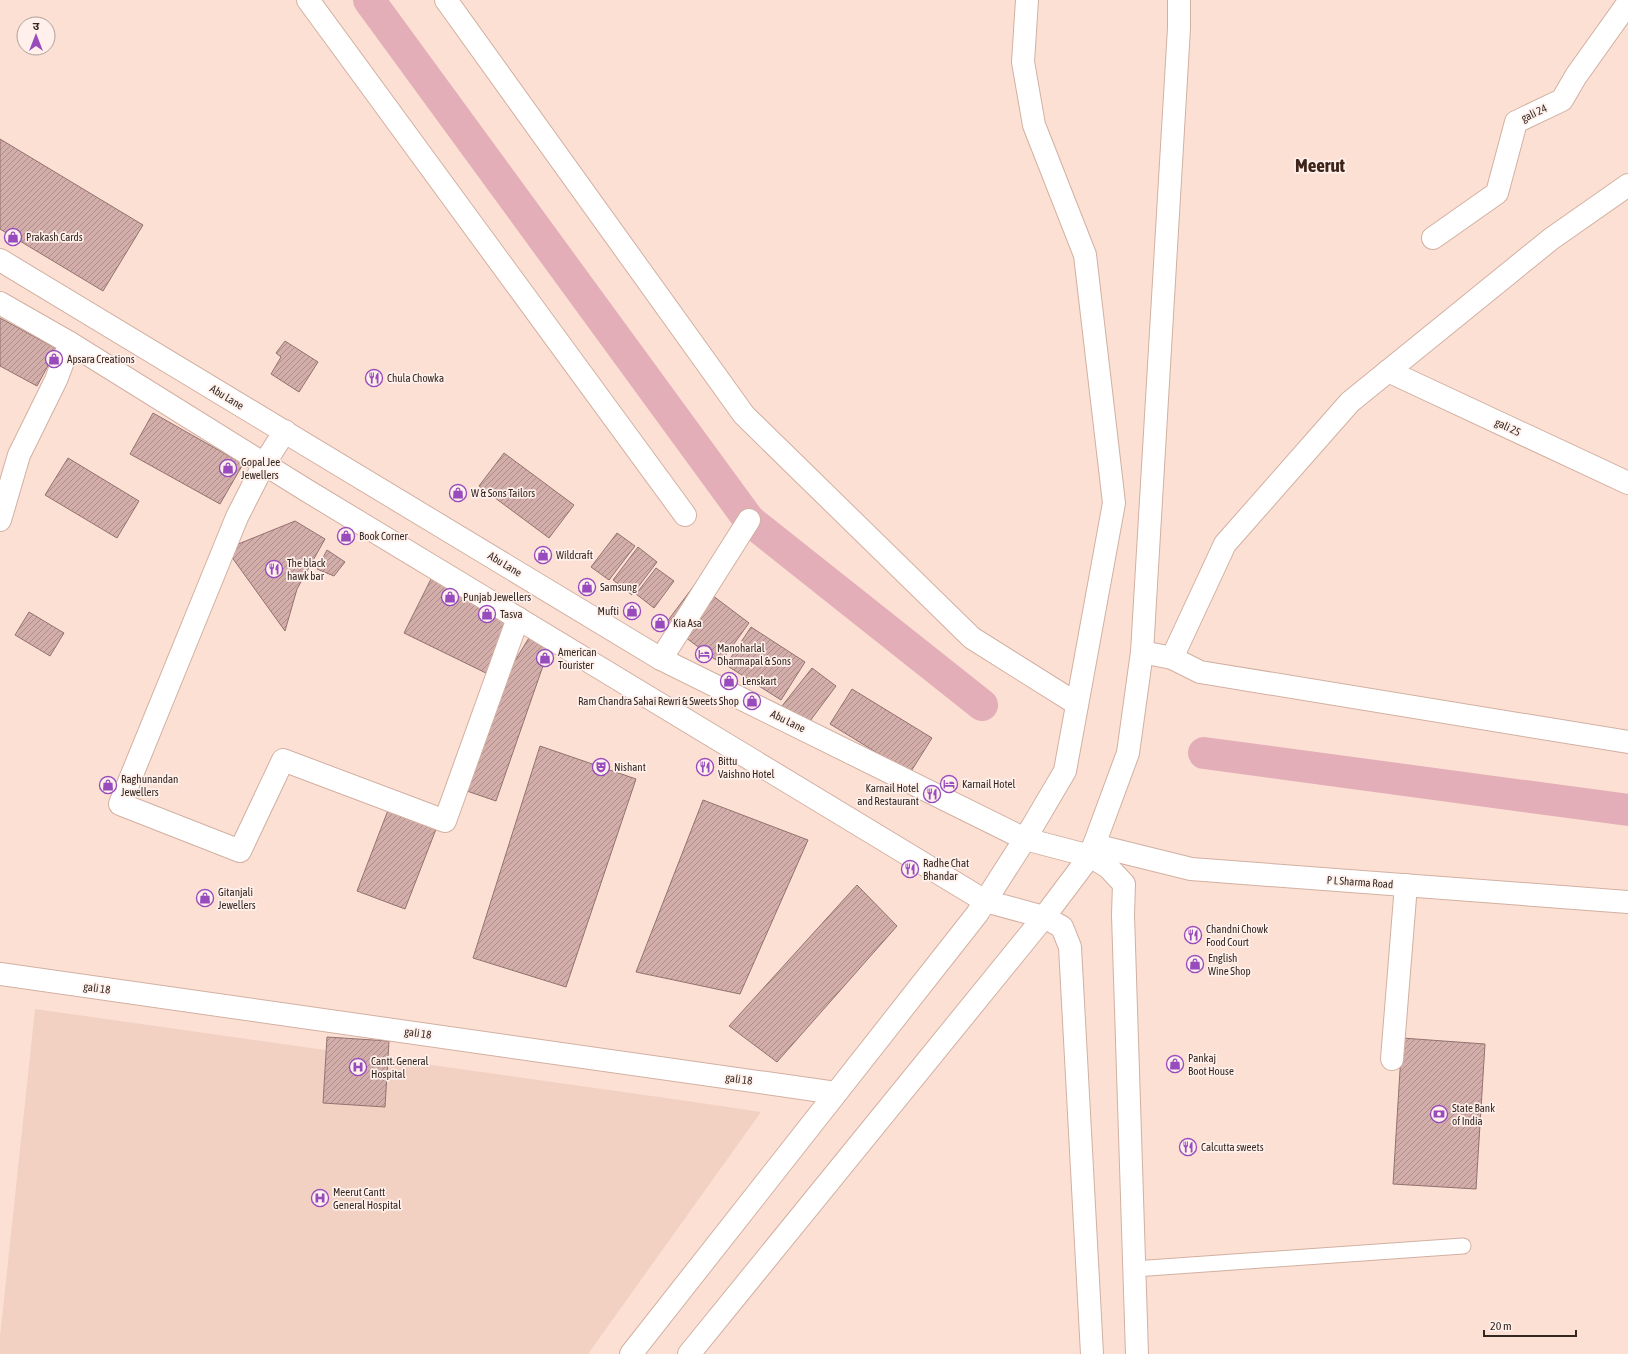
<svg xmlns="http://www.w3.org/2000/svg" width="1628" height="1354" viewBox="0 0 1628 1354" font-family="'Asap Condensed','Noto Sans Devanagari',sans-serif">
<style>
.built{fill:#f2d0c2}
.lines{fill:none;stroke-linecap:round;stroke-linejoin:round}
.canal{stroke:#e3aeb7;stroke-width:32}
.building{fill:url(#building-hatch);stroke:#94726f}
.service-casing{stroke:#d2b0a2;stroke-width:17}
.minor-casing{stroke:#d2b0a2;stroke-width:24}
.tertiary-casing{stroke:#d2b0a2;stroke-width:24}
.primary-casing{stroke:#d2b0a2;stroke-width:24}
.service{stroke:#fff;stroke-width:15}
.minor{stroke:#fff;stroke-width:22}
.tertiary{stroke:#fff;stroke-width:22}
.primary{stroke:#fff;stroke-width:22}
.labels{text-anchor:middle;stroke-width:3.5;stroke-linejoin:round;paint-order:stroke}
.street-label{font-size:11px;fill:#352823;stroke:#fff0eb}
.poi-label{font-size:11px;fill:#352823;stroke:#fff0eb;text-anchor:start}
.town-label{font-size:19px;font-weight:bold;fill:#3e2419;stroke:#fff0eb}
</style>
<defs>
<pattern id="building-hatch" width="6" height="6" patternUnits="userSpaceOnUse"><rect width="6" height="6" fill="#d2ada9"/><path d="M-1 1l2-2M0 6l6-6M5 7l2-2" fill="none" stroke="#ab8d89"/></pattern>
</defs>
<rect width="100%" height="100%" fill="#fce0d4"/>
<path class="built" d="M35,1009L694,1102L761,1112L588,1354H0V1337Z"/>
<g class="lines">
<g class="canal">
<path d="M369,0L749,520L982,705"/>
<path d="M1204,753L1628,810"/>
</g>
</g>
<g class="building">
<path d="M0,139L143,225L103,291L0,229Z"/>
<path d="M0,318L57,349L37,386L0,366Z"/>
<path d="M285,341L318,362L299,392L271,374L281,357L276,353Z"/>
<path d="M153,413L243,464L220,504L130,454Z"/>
<path d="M504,453L574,505L549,538L479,486Z"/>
<path d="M68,458L139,501L117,538L45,495Z"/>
<path d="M295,521L325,539L297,589L285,631L226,549Z"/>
<path d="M617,533L635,546L609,580L591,567Z"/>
<path d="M638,547L657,562L632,595L613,580Z"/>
<path d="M327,550L345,562L334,576L317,569Z"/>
<path d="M656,568L674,581L654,608L636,594Z"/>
<path d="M434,573L511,619L488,674L404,633Z"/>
<path d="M696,583L749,623L720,663L666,623Z"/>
<path d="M29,612L64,633L50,656L15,635Z"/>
<path d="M751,627L805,662L781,700L726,665Z"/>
<path d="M532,633L552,640L496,801L461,789L508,654L516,659Z"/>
<path d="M812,668L836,686L807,725L782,706Z"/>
<path d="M852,689L932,738L910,773L830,724Z"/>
<path d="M540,746L636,779L566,987L473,958Z"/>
<path d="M703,800L808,840L740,994L636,972Z"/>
<path d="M390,805L438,824L405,909L357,891Z"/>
<path d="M857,885L897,926L777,1062L729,1026Z"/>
<path d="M327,1037L389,1041L385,1107L323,1103Z"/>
<path d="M1402,1038L1485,1044L1476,1189L1393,1184Z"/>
</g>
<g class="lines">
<g class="service-casing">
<path id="service" d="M1134,1269L1463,1246"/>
</g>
<g class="minor-casing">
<g id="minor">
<path d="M308,0L685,515"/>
<path d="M1433,238L1497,193L1516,122L1562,100L1576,76L1628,3"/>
<path d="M1388,371L1628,483"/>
<path d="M285,431L264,464L237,517L120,804L240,851L283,760L445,821L518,618"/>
<path d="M0,520L19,455L56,380L70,343"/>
<path d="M661,659L749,520"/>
<path d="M1094,845L1191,869L1628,902"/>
<path d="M0,974L836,1093"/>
<path d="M1392,1059L1406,885"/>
</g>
</g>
<g class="tertiary-casing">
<g id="tertiary">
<path d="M446,0L744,415L972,638L1077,704"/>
<path d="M0,260L661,659L1025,839"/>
<path d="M0,303L70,343L306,490L985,901"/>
<path d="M1142,652L1172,658L1200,672L1628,742"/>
<path d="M1172,658L1225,544L1350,402L1551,239L1628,185"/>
</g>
</g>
<g class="primary-casing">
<g id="primary">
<path d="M1025,839L1090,856L1108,867L1124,884L1123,915L1137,1354"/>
<path d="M985,901L1044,917L1062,927L1070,947L1092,1354"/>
<path d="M631,1354L977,914L1025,839L1065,771L1114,503L1085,255L1034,125L1023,62L1027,0"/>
<path d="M689,1354L1044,917L1090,856L1094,845L1128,753L1142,652L1179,28V0"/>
</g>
</g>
<use href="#service" class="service"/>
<use href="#minor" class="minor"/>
<use href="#tertiary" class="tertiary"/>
<use href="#primary" class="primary"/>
</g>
<defs>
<g id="shop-ring" transform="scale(0.9)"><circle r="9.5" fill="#fff0eb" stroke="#974bbd" stroke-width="1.5"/><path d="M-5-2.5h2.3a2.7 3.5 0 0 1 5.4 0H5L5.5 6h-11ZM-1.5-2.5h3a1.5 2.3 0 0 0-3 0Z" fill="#974bbd"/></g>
<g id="restaurant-ring" transform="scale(0.9)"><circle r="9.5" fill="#fff0eb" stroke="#974bbd" stroke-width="1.5"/><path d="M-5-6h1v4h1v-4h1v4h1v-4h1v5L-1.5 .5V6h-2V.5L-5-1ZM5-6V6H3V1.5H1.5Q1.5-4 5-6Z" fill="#974bbd"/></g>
<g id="hotel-ring" transform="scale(0.9)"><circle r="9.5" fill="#fff0eb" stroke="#974bbd" stroke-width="1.5"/><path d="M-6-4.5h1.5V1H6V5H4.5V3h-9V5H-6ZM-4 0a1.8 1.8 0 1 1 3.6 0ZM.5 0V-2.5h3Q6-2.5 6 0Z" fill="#974bbd"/></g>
<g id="theatre-ring" transform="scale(0.9)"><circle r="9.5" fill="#fff0eb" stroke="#974bbd" stroke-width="1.5"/><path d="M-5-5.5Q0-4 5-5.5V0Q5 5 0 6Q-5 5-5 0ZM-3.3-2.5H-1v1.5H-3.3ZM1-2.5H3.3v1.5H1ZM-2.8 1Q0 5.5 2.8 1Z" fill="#974bbd"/></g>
<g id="hospital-ring" transform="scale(0.9)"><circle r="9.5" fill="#fff0eb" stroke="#974bbd" stroke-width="1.5"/><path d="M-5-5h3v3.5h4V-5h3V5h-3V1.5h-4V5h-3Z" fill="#974bbd"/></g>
<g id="bank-ring" transform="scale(0.9)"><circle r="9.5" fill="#fff0eb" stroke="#974bbd" stroke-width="1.5"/><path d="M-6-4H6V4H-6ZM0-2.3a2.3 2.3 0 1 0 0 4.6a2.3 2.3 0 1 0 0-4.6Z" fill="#974bbd"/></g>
</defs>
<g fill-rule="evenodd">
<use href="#shop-ring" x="13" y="237"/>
<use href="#shop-ring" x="54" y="359"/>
<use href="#restaurant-ring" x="374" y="378"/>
<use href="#shop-ring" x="228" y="468"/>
<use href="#shop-ring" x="458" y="493"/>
<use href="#shop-ring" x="346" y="536"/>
<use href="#shop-ring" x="543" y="555"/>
<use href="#restaurant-ring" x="274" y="569"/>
<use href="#shop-ring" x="587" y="587"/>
<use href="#shop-ring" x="450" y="597"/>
<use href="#shop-ring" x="632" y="611"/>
<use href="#shop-ring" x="487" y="614"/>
<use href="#shop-ring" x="660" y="623"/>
<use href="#hotel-ring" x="704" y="654"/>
<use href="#shop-ring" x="545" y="658"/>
<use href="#shop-ring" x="729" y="681"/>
<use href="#shop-ring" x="752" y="701"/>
<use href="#theatre-ring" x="601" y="767"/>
<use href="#restaurant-ring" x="705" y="767"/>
<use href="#hotel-ring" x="949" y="784"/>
<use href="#shop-ring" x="108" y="785"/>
<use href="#restaurant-ring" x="932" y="794"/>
<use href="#restaurant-ring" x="910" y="869"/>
<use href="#shop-ring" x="205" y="898"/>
<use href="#restaurant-ring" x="1193" y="935"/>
<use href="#shop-ring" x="1195" y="964"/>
<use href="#shop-ring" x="1175" y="1064"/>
<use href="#hospital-ring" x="358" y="1067"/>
<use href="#bank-ring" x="1439" y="1114"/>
<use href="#restaurant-ring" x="1188" y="1147"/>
<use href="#hospital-ring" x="320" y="1198"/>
</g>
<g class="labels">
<g class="street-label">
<text transform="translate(1534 113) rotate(-25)" y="4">gali 24</text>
<text transform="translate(227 397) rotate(31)" y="4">Abu Lane</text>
<text transform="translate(1508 427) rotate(25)" y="4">gali 25</text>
<text transform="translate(505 564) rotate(31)" y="4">Abu Lane</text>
<text transform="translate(788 721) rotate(26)" y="4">Abu Lane</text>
<text transform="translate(1360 882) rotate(4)" y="4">P L Sharma Road</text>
<text transform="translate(97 988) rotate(8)" y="4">gali 18</text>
<text transform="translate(418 1033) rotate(8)" y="4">gali 18</text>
<text transform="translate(739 1079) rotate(8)" y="4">gali 18</text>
</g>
<g class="poi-label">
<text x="26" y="241">Prakash Cards</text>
<text x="67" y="363">Apsara Creations</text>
<text x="387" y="382">Chula Chowka</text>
<text x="241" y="466">Gopal Jee<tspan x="241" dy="13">Jewellers</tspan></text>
<text x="471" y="497">W &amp; Sons Tailors</text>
<text x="359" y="540">Book Corner</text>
<text x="556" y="559">Wildcraft</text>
<text x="287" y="567">The black<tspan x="287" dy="13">hawk bar</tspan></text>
<text x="600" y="591">Samsung</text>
<text x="463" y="601">Punjab Jewellers</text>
<text x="619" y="615" text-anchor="end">Mufti</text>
<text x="500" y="618">Tasva</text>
<text x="673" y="627">Kia Asa</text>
<text x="717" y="652">Manoharlal<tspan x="717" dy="13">Dharmapal &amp; Sons</tspan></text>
<text x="558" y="656">American<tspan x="558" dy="13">Tourister</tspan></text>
<text x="742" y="685">Lenskart</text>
<text x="739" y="705" text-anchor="end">Ram Chandra Sahai Rewri &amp; Sweets Shop</text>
<text x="718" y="765">Bittu<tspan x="718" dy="13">Vaishno Hotel</tspan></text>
<text x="614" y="771">Nishant</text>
<text x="121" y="783">Raghunandan<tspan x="121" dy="13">Jewellers</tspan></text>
<text x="962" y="788">Karnail Hotel</text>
<text x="919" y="792" text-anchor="end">Karnail Hotel<tspan x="919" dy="13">and Restaurant</tspan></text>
<text x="923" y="867">Radhe Chat<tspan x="923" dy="13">Bhandar</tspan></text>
<text x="218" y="896">Gitanjali<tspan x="218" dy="13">Jewellers</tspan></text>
<text x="1206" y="933">Chandni Chowk<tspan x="1206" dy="13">Food Court</tspan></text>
<text x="1208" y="962">English<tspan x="1208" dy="13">Wine Shop</tspan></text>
<text x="1188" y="1062">Pankaj<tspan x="1188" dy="13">Boot House</tspan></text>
<text x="371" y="1065">Cantt. General<tspan x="371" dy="13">Hospital</tspan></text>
<text x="1452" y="1112">State Bank<tspan x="1452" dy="13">of India</tspan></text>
<text x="1201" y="1151">Calcutta sweets</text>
<text x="333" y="1196">Meerut Cantt<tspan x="333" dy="13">General Hospital</tspan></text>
</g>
<g class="town-label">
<text x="1320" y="172">Meerut</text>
</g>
</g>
<g transform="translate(36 36)"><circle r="19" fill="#fff0eb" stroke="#aea09b"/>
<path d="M0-3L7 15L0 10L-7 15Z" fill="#974bbd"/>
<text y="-6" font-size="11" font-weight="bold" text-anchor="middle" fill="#352823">उ</text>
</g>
<path d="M1484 1330v6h92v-6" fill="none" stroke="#352823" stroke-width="2"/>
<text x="1490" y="1330" font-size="12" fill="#352823" stroke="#fff0eb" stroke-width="3" paint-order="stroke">20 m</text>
</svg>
